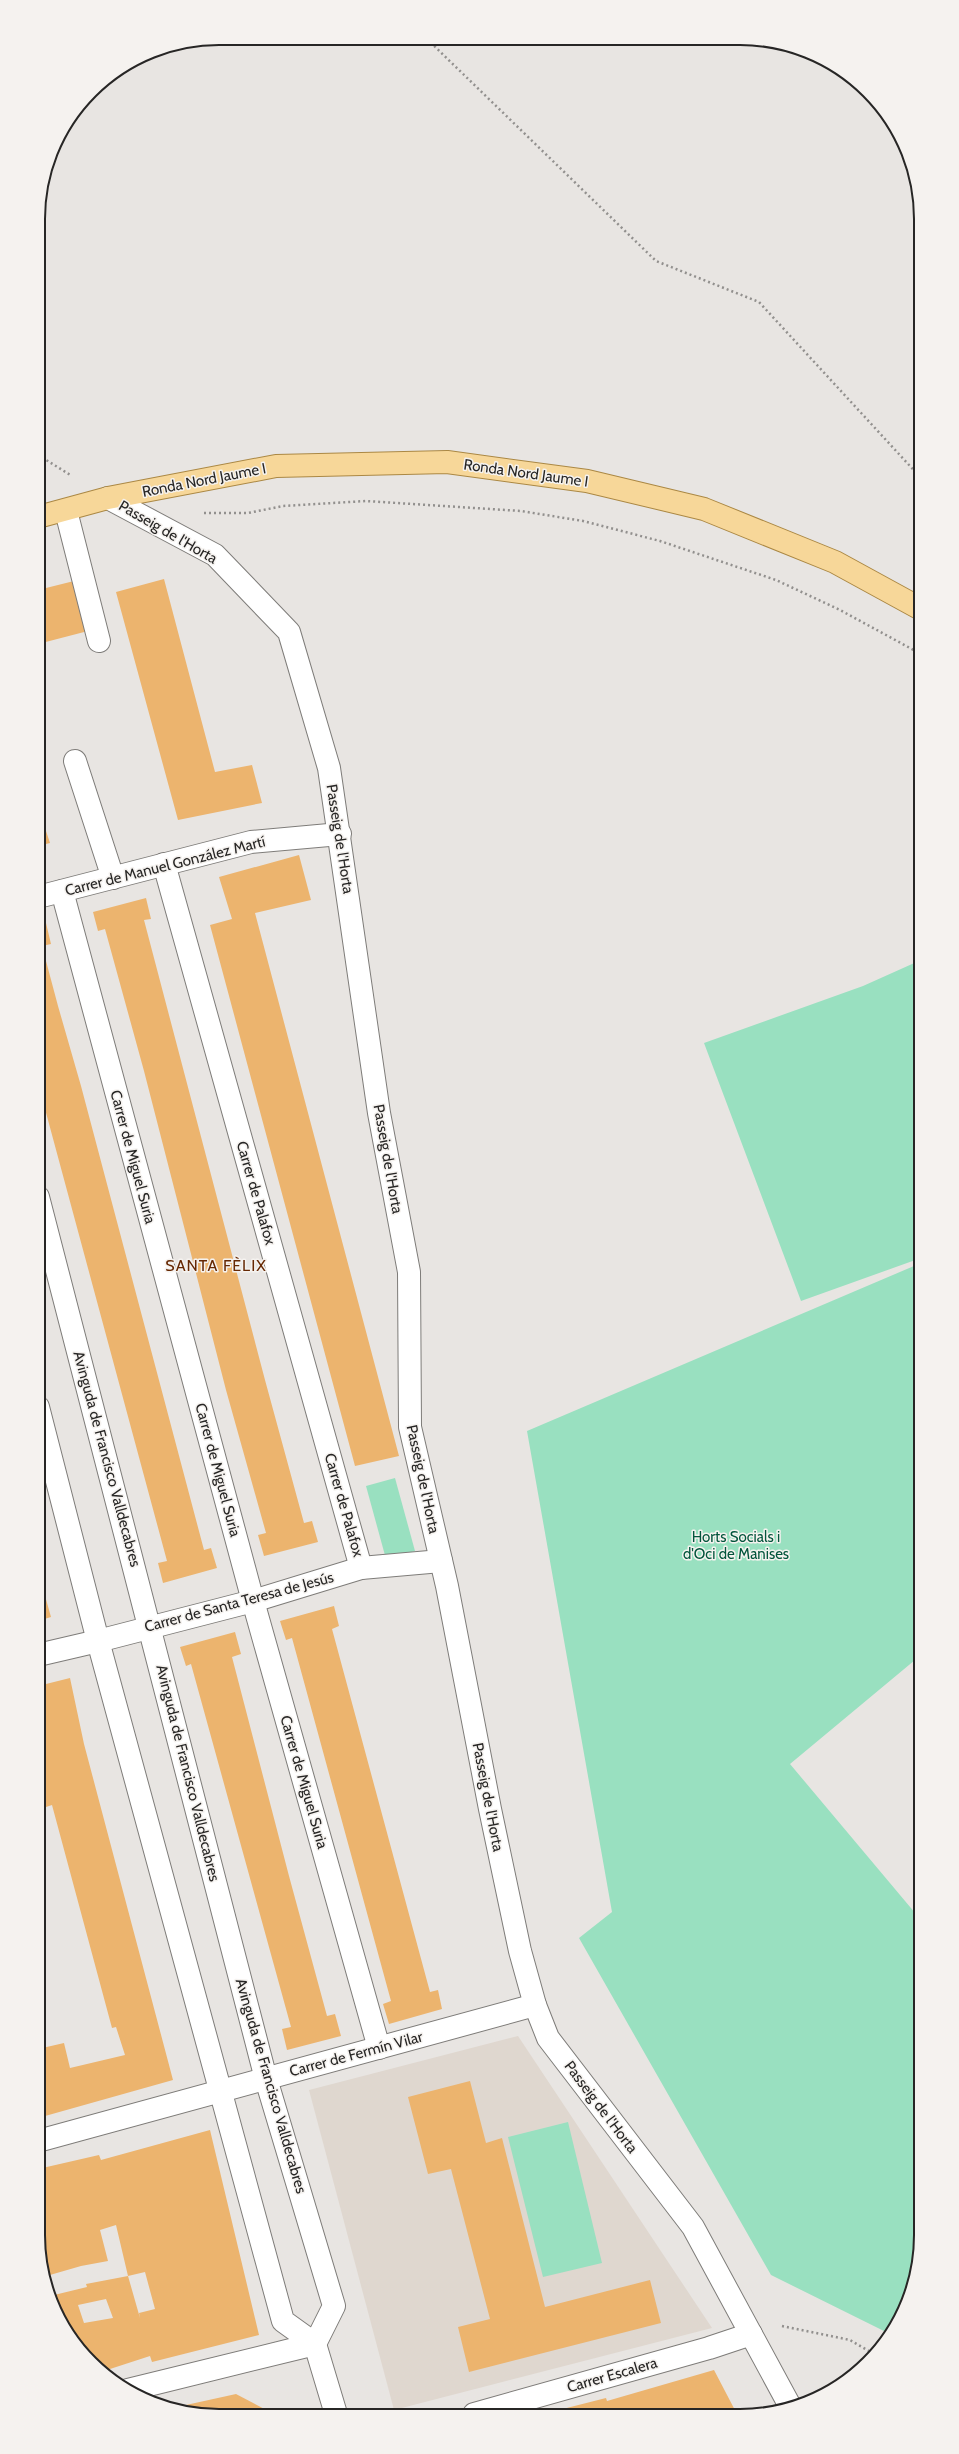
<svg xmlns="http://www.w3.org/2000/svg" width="959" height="2454" viewBox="0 0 959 2454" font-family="Cabin,sans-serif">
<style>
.built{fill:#dfd7cf}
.green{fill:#99e0c0}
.building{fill:#ecb46e;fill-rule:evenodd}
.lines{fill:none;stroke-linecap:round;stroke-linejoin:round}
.minor-casing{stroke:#7e7c79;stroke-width:24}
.major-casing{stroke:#ab8844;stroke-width:24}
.path{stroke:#92908e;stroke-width:2.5;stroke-dasharray:2 3;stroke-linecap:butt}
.minor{stroke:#fff;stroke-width:22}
.major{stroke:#f7d799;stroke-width:22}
.labels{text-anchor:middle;stroke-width:3;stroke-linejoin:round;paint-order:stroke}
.street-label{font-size:15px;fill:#272625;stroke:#f5f2ef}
.park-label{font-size:15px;fill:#03553c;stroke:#f5f2ef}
.neighbourhood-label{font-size:16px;letter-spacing:1px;fill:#662803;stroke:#f5f2ef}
.rim{fill:none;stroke:#272625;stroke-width:2}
</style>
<rect width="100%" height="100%" fill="#e8e5e2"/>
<path class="built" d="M518,2036L712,2328L394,2410L309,2090Z"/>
<g class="green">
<path d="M921,960V1258L801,1301L704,1043L863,986Z"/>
<path d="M921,1263V1655L790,1764L921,1920V2247L907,2304L890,2334L771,2275L579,1938L612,1912L527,1431Z"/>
<path d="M395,1478L415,1551L386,1559L366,1486Z"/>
<path d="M568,2122L602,2263L543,2277L508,2137Z"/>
</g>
<g class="building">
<path d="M164,579L215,772L252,765L262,803L178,820L116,592Z"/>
<path d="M74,581L88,631L38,644V590Z"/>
<path d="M38,807L50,843L38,846Z"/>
<path d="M299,855L311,900L255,913L399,1456L355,1466L210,925L232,919L219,877Z"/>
<path d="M146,898L151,919L144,920L265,1380L304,1523L312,1521L318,1542L264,1556L258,1535L266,1533L226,1390L144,1071L105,929L98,931L93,912Z"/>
<path d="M46,923L51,944L42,946L58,1006L81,1086L204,1550L211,1548L217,1568L163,1583L158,1563L167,1561L38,1083V925Z"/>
<path d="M38,1571L51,1617L38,1621Z"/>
<path d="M334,1606L339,1626L332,1629L430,1992L438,1990L442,2009L389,2024L383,2004L391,2001L292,1638L286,1640L280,1621Z"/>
<path d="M235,1632L241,1654L232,1657L289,1876L327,2016L335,2014L341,2036L287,2050L282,2029L291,2027L191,1664L186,1666L180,1647Z"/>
<path d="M70,1678L84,1744L173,2080L38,2118V2049L64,2043L70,2068L125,2055L116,2027L112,2028L52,1805L46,1807L40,1783L38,1784V1686Z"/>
<path d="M470,2081L486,2143L502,2138L545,2307L650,2280L661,2323L469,2372L458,2327L490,2319L451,2169L428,2174L408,2097Z"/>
<path d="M210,2130L259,2335L152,2362L150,2356L110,2369L107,2374L91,2363L62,2326L50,2296L87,2287L86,2284L128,2276L116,2225L100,2230L108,2261L81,2266L43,2277L38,2235V2169L99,2155L101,2160ZM145,2272L155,2309L139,2313L140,2318L128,2276ZM106,2299L113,2318L84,2323L78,2305Z"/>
<path d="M714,2370L738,2416L539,2415L606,2398L607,2401Z"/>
<path d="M236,2394L272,2413H184L174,2409L186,2405Z"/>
</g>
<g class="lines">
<g class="minor-casing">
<g id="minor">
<path d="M108,498L215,555L289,632L329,768L379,1113L409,1272L410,1427L447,1586L490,1809L520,1951L535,2005L548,2038L693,2227L791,2408"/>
<path d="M66,511L99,641"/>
<path d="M75,761L113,878"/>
<path d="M164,864L361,1568"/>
<path d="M62,891L253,1601L379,2048"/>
<path d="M38,897L251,842L340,834"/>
<path d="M38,1197L266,2079L334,2306L315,2344"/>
<path d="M38,1407L98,1641L283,2321L315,2344L336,2414"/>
<path d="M38,1655L98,1641L253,1601L361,1568L441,1561"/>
<path d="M38,2141L535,2005"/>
<path d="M128,2390L315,2344"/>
<path d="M474,2414L709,2348L751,2334"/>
</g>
</g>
<g class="major-casing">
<path id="major" d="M38,517L108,498L276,466L447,462L587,481L704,509L835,562L921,609"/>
</g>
<g class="path">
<path d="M427,39L656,261L759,302L921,478"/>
<path d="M38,455L72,476"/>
<path d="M204,513H248L283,506L366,501L521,511L583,521L660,541L776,580L840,610L921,654"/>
<path d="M782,2326L850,2340L874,2354"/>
</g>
<use href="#minor" class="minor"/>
<use href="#major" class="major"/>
</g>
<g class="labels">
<g class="street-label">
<text transform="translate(526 473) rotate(8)" y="5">Ronda Nord Jaume I</text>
<text transform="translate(204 480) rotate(-11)" y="5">Ronda Nord Jaume I</text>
<text transform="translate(168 532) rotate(30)" y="5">Passeig de l'Horta</text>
<text transform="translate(340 839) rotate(81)" y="5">Passeig de l'Horta</text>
<text transform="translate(165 866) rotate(-14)" y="5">Carrer de Manuel González Martí</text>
<text transform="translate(133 1157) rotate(75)" y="5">Carrer de Miguel Suria</text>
<text transform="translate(388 1159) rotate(80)" y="5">Passeig de l'Horta</text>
<text transform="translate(256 1193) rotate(74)" y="5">Carrer de Palafox</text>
<text transform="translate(107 1459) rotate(75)" y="5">Avinguda de Francisco Valldecabres</text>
<text transform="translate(218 1470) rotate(75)" y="5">Carrer de Miguel Suria</text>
<text transform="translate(423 1479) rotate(78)" y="5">Passeig de l'Horta</text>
<text transform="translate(344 1505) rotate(74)" y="5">Carrer de Palafox</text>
<text transform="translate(239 1602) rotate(-15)" y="5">Carrer de Santa Teresa de Jesús</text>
<text transform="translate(188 1773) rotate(76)" y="5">Avinguda de Francisco Valldecabres</text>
<text transform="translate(304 1782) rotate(74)" y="5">Carrer de Miguel Suria</text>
<text transform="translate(488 1797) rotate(79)" y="5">Passeig de l'Horta</text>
<text transform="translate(356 2054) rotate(-15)" y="5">Carrer de Fermín Vilar</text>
<text transform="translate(271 2086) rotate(74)" y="5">Avinguda de Francisco Valldecabres</text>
<text transform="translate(601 2107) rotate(53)" y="5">Passeig de l'Horta</text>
<text transform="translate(612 2375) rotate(-16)" y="5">Carrer Escalera</text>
</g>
<g class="park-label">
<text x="736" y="1542">Horts Socials i<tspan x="736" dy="17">d'Oci de Manises</tspan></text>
</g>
<g class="neighbourhood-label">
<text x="216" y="1271">SANTA FÈLIX</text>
</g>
</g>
<path d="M0 0H959V2454H0ZM219 45H740A174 174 0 0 1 914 219V2235A174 174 0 0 1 740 2409H219A174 174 0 0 1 45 2235V219A174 174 0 0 1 219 45Z" fill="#f5f2ef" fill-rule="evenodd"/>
<path class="rim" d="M219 45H740A174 174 0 0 1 914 219V2235A174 174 0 0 1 740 2409H219A174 174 0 0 1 45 2235V219A174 174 0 0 1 219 45Z"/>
</svg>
